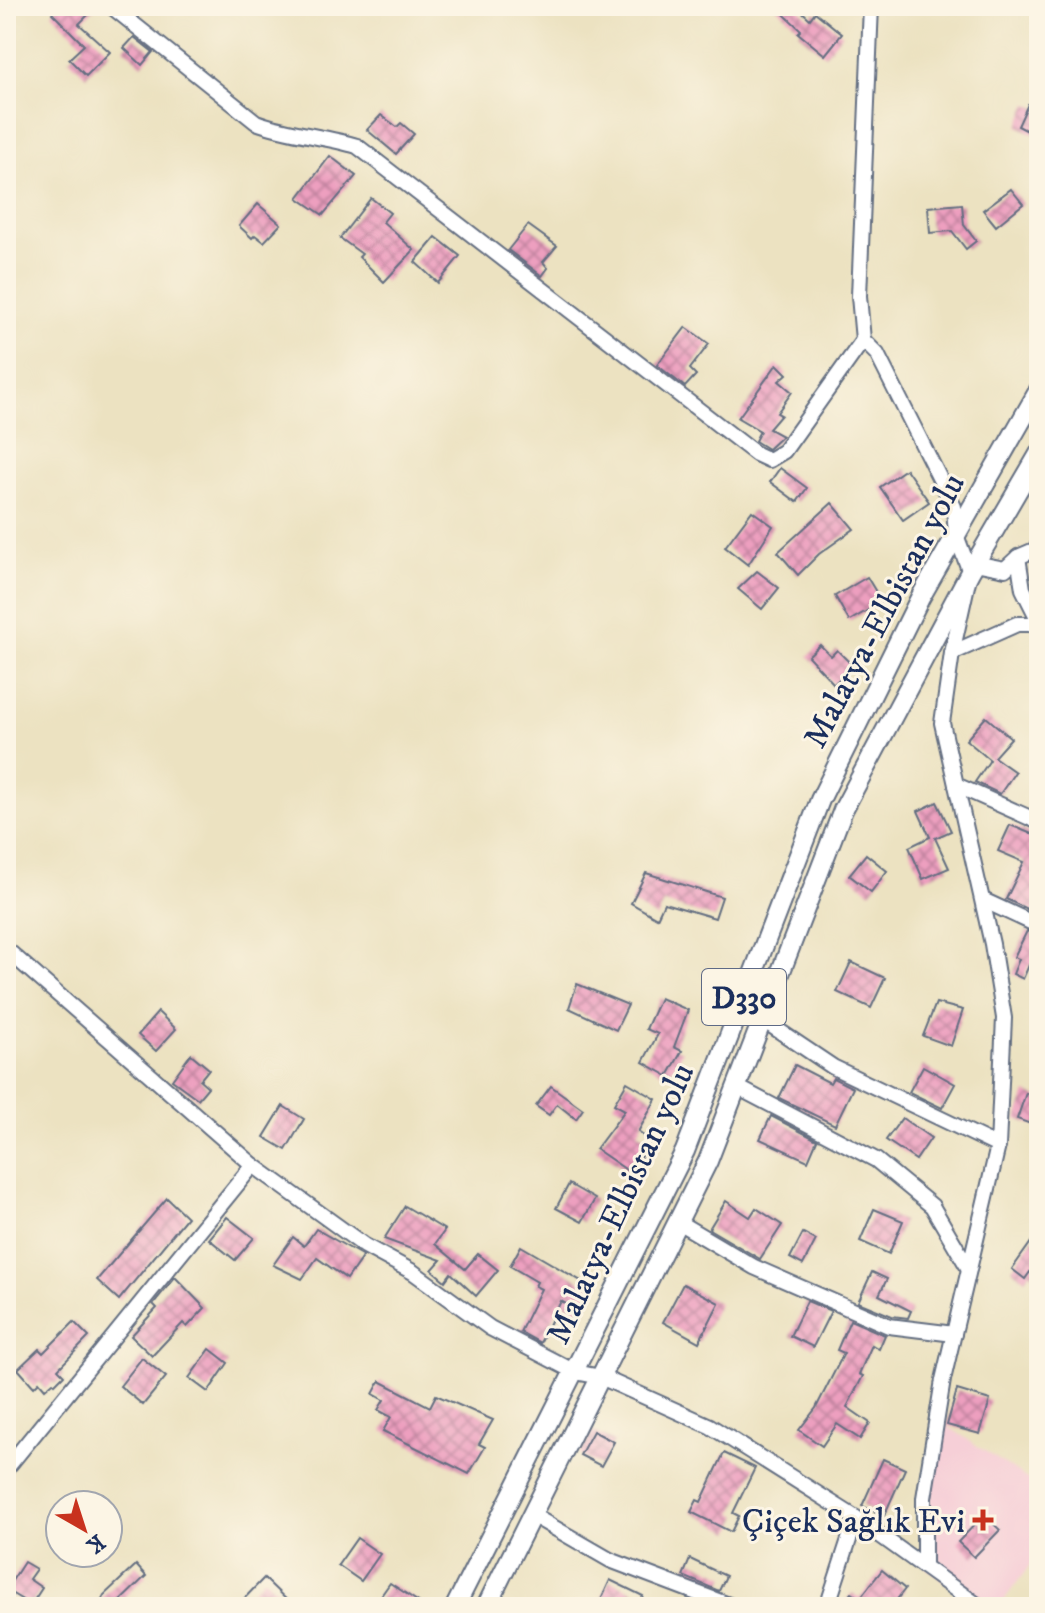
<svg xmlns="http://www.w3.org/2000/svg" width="1045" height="1613" viewBox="0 0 1045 1613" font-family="'IM FELL DW Pica',serif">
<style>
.built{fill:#f6cfd7}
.building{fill:url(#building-cross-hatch)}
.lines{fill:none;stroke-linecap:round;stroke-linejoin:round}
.minor-casing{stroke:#646e81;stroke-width:18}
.major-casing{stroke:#646e81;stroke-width:22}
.minor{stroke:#fff;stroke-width:14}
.major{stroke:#fff;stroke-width:18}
.poi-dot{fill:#c8321e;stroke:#fcf5e5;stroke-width:3}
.labels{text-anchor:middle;stroke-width:6;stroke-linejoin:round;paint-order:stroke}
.shield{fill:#fcf5e5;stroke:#5e6a86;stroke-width:2}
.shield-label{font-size:32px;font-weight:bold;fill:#1b2f5e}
.street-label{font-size:34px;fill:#1b2f5e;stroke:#fcf5e5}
.poi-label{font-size:34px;fill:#1b2f5e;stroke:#fcf5e5;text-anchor:end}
</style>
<defs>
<pattern id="building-cross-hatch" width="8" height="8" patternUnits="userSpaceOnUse" patternTransform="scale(2)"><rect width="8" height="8" fill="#ed9fbf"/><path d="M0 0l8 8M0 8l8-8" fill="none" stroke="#bf829e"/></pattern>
</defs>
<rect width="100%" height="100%" fill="#fcf5e5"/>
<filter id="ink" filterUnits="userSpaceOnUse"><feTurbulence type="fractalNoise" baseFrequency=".0125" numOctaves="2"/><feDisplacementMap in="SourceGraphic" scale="16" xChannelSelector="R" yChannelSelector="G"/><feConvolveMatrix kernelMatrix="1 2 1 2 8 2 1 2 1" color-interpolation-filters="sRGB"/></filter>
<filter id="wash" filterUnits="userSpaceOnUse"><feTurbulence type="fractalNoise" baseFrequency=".006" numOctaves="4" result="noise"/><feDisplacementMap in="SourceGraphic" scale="32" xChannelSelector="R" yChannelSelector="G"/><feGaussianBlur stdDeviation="1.8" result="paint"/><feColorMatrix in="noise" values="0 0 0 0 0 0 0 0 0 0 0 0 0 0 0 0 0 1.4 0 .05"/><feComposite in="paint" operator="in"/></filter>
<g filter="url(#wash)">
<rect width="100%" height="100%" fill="#ece2c1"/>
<path class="built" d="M937,1419L1039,1487V1553L999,1607H979L924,1566Z"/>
<g id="blocks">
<g class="building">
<path d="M59,6H97L79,24L110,52L86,76L69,59L84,45L52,13Z"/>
<path d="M775,6H796L810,19L815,12L842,34L825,55L798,33L801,30Z"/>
<path d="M134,37L153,52L142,65L124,48Z"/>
<path d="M1028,104L1039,109V137L1018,126Z"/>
<path d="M381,115L397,127L401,123L414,134L396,154L367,130Z"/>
<path d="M330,156L356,176L323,215L298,198Z"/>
<path d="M1011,189L1023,204L996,226L983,210Z"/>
<path d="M371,198L390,213L383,222L414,250L384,282L359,257L362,254L340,238Z"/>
<path d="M258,204L281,224L264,242L255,235L252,238L239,226Z"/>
<path d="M962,204L964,225L976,241L966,249L952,231L930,233L928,207Z"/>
<path d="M528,225L557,246L543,262L548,268L542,276L508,250Z"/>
<path d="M436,237L460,256L438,283L415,262Z"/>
<path d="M686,327L709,344L690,369L696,375L685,387L657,365Z"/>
<path d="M777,364L787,374L779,381L792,392L777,413L781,415L769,429L782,436L768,449L755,441L760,431L738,418Z"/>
<path d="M780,468L807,488L797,502L770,482Z"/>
<path d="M906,469L929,502L903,520L880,487Z"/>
<path d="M832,503L854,529L819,554L798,575L778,552Z"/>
<path d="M752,511L773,526L748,565L725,547Z"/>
<path d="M757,571L779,588L762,609L738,589Z"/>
<path d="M867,577L882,602L849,621L835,596Z"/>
<path d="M820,645L831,656L837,650L853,666L834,684L808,656Z"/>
<path d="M986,717L1011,738L994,757L1015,772L1000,794L975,782L990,760L966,740Z"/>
<path d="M937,802L951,831L935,838L949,868L923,879L909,847L930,837L918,811Z"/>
<path d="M1010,825L1039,837V915L1006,899L1024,862L998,851Z"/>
<path d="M866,854L887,871L871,892L849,875Z"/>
<path d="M646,873L722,897L715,918L664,903L657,918L631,903Z"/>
<path d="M1027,931L1039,936V969L1029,965L1023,979L1013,974L1019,959L1014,957Z"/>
<path d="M851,962L885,978L871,1008L837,992Z"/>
<path d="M577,984L628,1005L616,1030L569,1008Z"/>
<path d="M660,998L688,1010L674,1047L682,1051L668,1076L643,1062L658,1034L646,1029Z"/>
<path d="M936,1003L963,1010L951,1046L923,1036Z"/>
<path d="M158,1012L176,1029L156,1051L138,1035Z"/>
<path d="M191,1054L209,1069L200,1080L208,1087L198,1099L172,1080Z"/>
<path d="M795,1065L830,1083L833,1078L853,1088L835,1125L779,1098Z"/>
<path d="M923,1066L955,1084L942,1108L909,1092Z"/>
<path d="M627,1082L656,1099L638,1132L651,1141L631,1173L596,1149L625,1110L614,1104Z"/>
<path d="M551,1086L583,1109L576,1119L557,1104L549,1115L536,1106Z"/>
<path d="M1026,1093L1039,1098V1127L1017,1119Z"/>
<path d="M283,1106L304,1119L286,1150L264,1137Z"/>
<path d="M771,1116L817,1140L808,1161L760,1139Z"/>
<path d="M902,1118L931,1138L916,1160L886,1140Z"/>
<path d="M569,1184L595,1199L582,1222L556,1208Z"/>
<path d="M167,1198L187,1217L119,1300L97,1280Z"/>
<path d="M726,1201L750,1217L756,1208L782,1225L760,1259L709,1229Z"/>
<path d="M405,1206L445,1230L435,1244L465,1269L478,1254L498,1270L476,1296L451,1273L445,1281L432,1270L441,1260L384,1239Z"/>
<path d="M874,1209L903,1221L889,1254L860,1241Z"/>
<path d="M227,1217L254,1238L235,1260L209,1239Z"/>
<path d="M316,1229L363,1256L347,1279L317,1258L302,1279L273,1265L293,1237L304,1246Z"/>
<path d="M1039,1231V1279L1030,1272L1025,1279L1012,1269Z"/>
<path d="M803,1233L816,1240L803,1265L790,1258Z"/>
<path d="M521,1246L593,1288L580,1312L561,1301L540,1343L520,1332L541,1289L535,1286L537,1282L510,1266Z"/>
<path d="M872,1272L887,1279L879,1295L911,1311L908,1318L892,1316L858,1302Z"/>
<path d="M175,1277L205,1308L187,1327L183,1323L152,1356L131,1336L157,1308L153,1304Z"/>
<path d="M683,1284L719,1303L699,1342L663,1322Z"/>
<path d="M807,1301L831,1311L813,1347L790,1336Z"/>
<path d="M850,1320L885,1335L879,1349L872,1345L859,1374L863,1376L847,1407L870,1423L860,1439L837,1424L822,1446L799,1430L816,1408L844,1353L837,1350Z"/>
<path d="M74,1322L89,1337L58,1369L64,1375L55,1384L53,1382L45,1389L39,1382L34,1387L18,1369L39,1349L43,1353Z"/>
<path d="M210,1349L228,1363L208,1392L189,1378Z"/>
<path d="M142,1358L166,1377L143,1405L120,1386Z"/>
<path d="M380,1381L430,1407L436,1395L493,1420L479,1444L485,1447L469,1474L383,1431L391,1417L378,1410L384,1400L373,1394Z"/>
<path d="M957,1390L990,1400L980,1434L947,1425Z"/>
<path d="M593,1431L614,1442L601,1466L580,1455Z"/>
<path d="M724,1453L755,1468L733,1513L739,1516L731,1532L691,1512L697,1500L701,1502Z"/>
<path d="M883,1459L905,1469L884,1516L862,1506Z"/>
<path d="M984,1515L1000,1530L974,1557L958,1542Z"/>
<path d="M357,1538L380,1554L361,1581L338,1565Z"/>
<path d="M690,1559L726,1576L719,1591L683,1576Z"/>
<path d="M24,1562L36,1569L29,1579L42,1588L31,1605L6,1590Z"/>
<path d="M136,1565L146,1576L114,1607H98L104,1595Z"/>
<path d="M882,1570L905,1589L891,1607H841L852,1593L860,1598Z"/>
<path d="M264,1578L294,1607H236Z"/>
<path d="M610,1580L643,1596L638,1607L599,1604Z"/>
<path d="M390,1583L426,1607H373Z"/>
</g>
</g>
</g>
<g filter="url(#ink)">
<use href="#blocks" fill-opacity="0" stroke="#646e81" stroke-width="2"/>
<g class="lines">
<g class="minor-casing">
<g id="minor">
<path d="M111,6L256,122C288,134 324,136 357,146L756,454L769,460L784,451L863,340"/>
<path d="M871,6L859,296L863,340L877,354L954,507L956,535L970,572L952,653L942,723L992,944L1004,1018L998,1146L943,1380L924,1498V1566"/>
<path d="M1018,557L1039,548"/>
<path d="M975,563L1005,569L1018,557L1023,589L1039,621"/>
<path d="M952,653L1017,624H1039"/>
<path d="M956,785L1039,822"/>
<path d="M983,900L1039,926"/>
<path d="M6,949L253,1165L365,1246L413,1272L490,1328L575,1372L601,1377L710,1426L856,1518L980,1607"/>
<path d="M763,1020L833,1067L998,1146"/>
<path d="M737,1087L876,1160L932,1206L969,1269"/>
<path d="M678,1222L754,1267L889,1326L954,1334"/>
<path d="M6,1469L253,1165"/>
<path d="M532,1515L610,1560L734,1607"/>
<path d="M827,1607L856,1518"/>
</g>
</g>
<g class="major-casing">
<g id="major">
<path d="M455,1607L685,1151L820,800L920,598L1039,390"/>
<path d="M486,1607L708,1161L843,810L970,572L1039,454"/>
</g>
</g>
<use href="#minor" class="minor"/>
<use href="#major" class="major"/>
</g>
</g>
<path class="poi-dot" d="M979 1508h8v8h8v8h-8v8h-8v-8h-8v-8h8z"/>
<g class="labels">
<rect class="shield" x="702" y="969" width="84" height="56" rx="6"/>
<g class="shield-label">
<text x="744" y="1008">D330</text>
</g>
<g class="street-label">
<text transform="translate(883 610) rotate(-62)" y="12">Malatya-Elbistan yolu</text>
<text transform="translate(619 1203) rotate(-65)" y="12">Malatya-Elbistan yolu</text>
</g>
<g class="poi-label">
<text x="965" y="1532">Çiçek Sağlık Evi</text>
</g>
</g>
<rect width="1045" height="1613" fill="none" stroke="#fcf5e5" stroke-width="32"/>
<g transform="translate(84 1529) rotate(141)"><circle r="38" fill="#fcf5e5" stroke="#a2a6af" stroke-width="2"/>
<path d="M0-6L14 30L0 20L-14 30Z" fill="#c8321e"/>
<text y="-12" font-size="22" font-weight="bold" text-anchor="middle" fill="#1b2f5e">K</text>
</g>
</svg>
